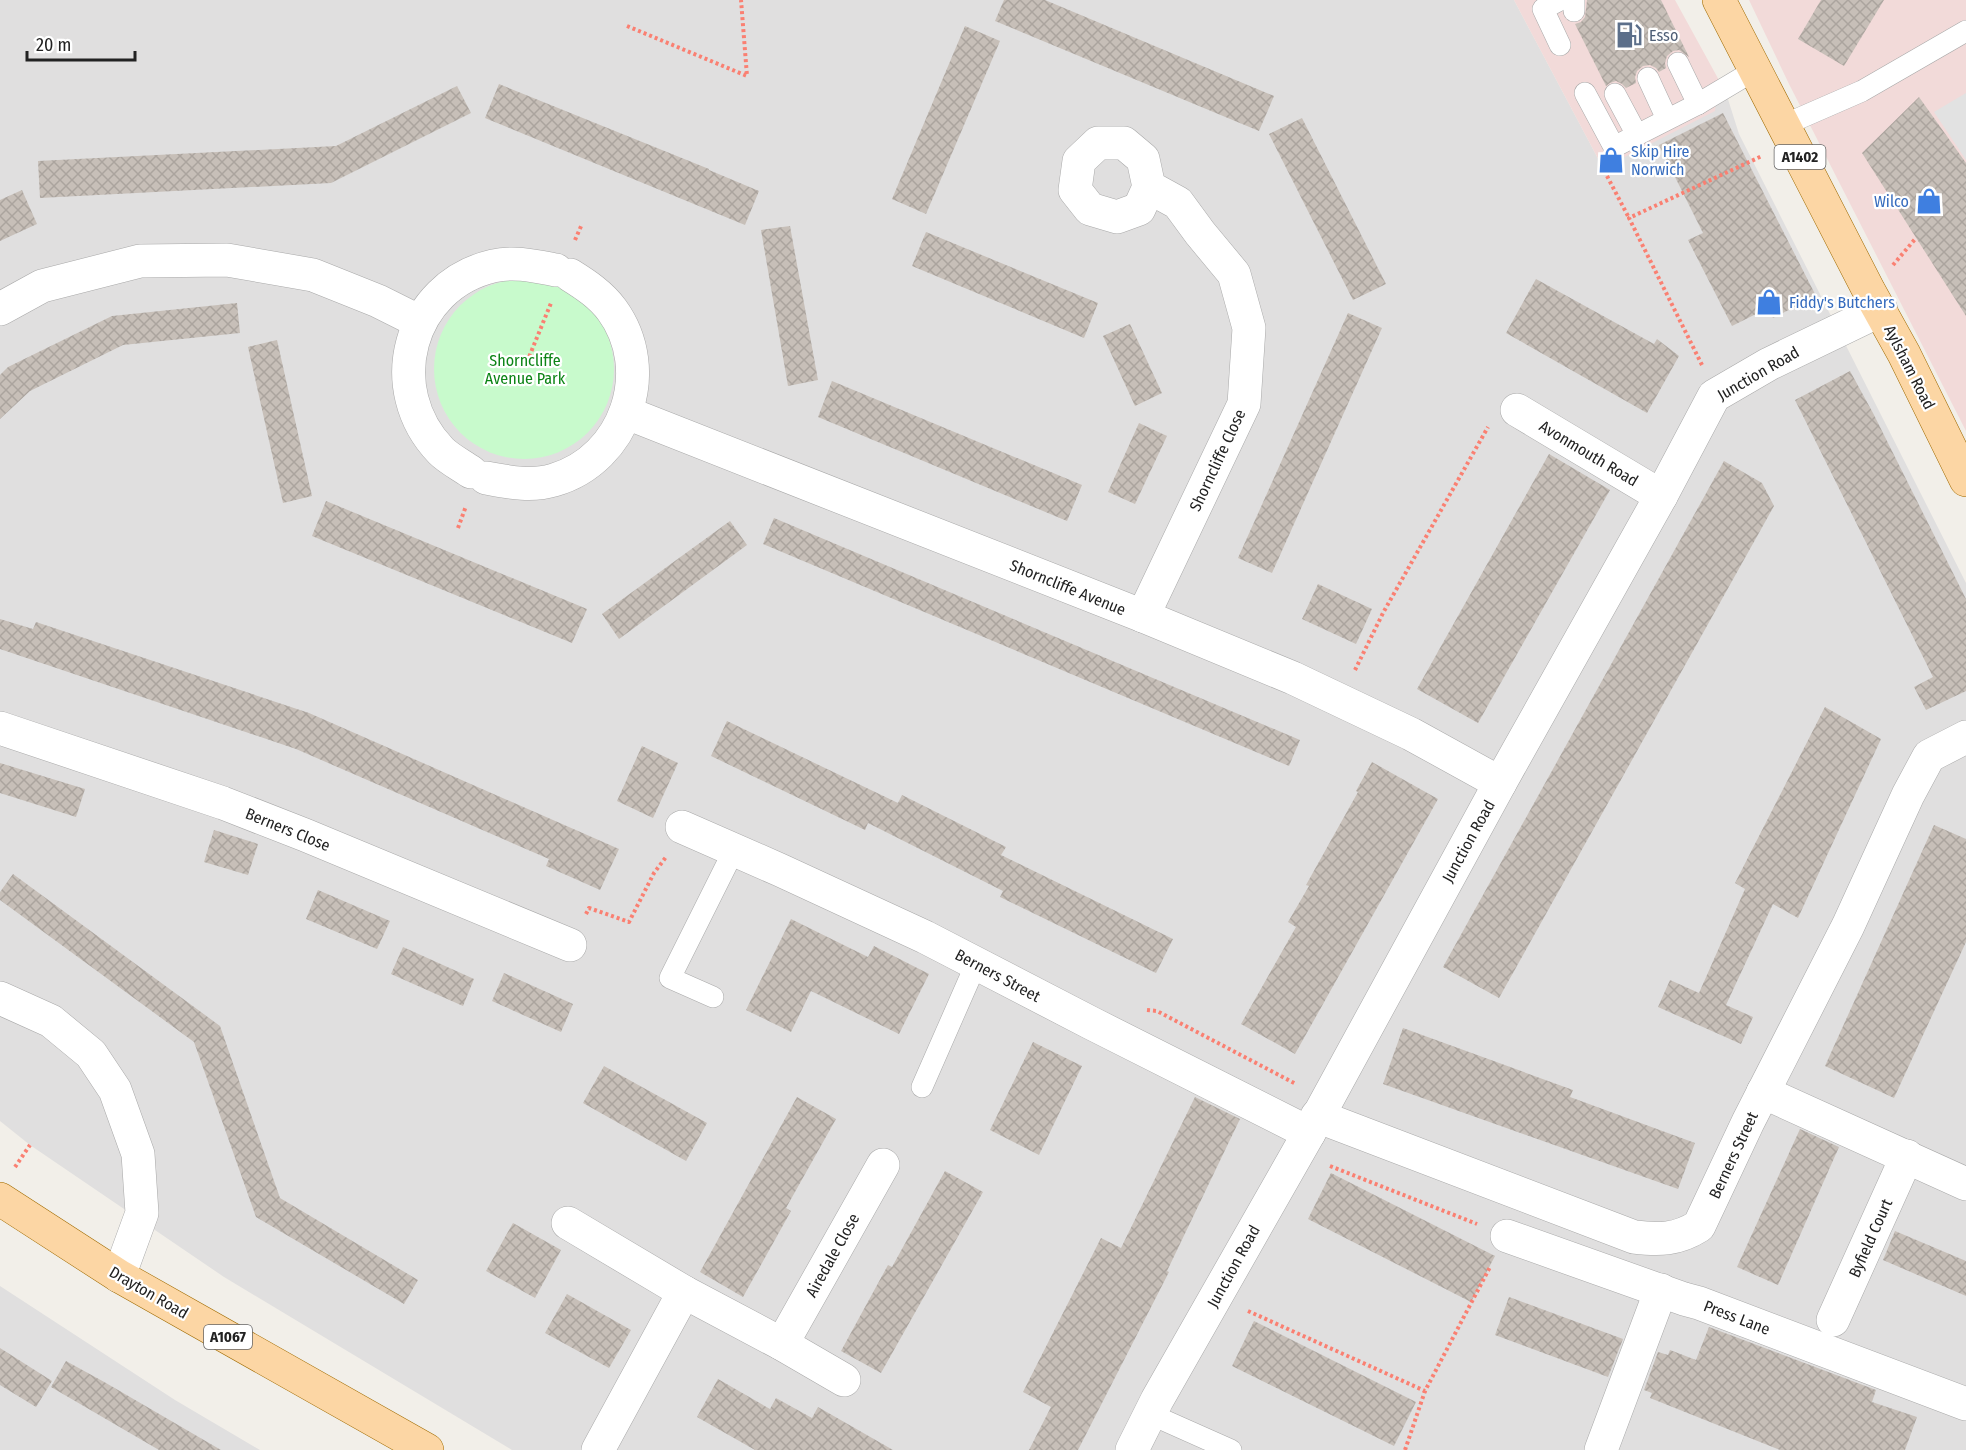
<svg xmlns="http://www.w3.org/2000/svg" width="1966" height="1450" viewBox="0 0 1966 1450" font-family="'Fira Sans Condensed',sans-serif">
<style>
.residential{fill:#e0dfdf}
.commercial{fill:#f2dad9}
.park{fill:#c8facc}
.parking{fill:#e2e2e2}
.building{fill:url(#building-cross-hatch)}
.lines{fill:none;stroke-linecap:round;stroke-linejoin:round}
.service-casing{stroke:#a9a9a9;stroke-width:22}
.minor-casing{stroke:#a9a9a9;stroke-width:34}
.primary-casing{stroke:#a06b00;stroke-width:34}
.path{stroke:#fa8072;stroke-width:4;stroke-dasharray:3 3;stroke-linecap:butt}
.service{stroke:#fff;stroke-width:21}
.minor{stroke:#fff;stroke-width:33}
.primary{stroke:#fcd6a4;stroke-width:33}
.labels{text-anchor:middle;stroke-width:4.5;stroke-linejoin:round;paint-order:stroke}
.shield{fill:#fff;stroke:#646464;stroke-width:1.5}
.shield-label{font-size:15px;font-weight:bold;fill:#222}
.service-label{font-size:16px;fill:#4e5e75;stroke:#fff;text-anchor:start}
.shop-label{font-size:16px;fill:#366cbe;stroke:#fff;text-anchor:start}
.park-label{font-size:16px;fill:#0c8416;stroke:#fff}
.street-label{font-size:16px;fill:#222;stroke:#fff}
</style>
<defs>
<pattern id="building-cross-hatch" width="8" height="8" patternUnits="userSpaceOnUse" patternTransform="scale(1.5)"><rect width="8" height="8" fill="#c7bfb8"/><path d="M0 0l8 8M0 8l8-8" fill="none" stroke="#aba49e"/></pattern>
</defs>
<rect width="100%" height="100%" fill="#f2efe9"/>
<g class="residential">
<path d="M0,0H1514L1603,168L1716,102L1726,93L1739,134L1966,583V1450H512L224,1277L30,1145L0,1121Z"/>
<path d="M0,1286L175,1400L260,1450H0Z"/>
</g>
<g class="commercial">
<path d="M1514,0H1675L1726,93L1716,102L1715,111L1603,168Z"/>
<path d="M1749,0H1966V431L1789,84Z"/>
</g>
<circle class="park" cx="524" cy="369" r="90"/>
<path class="parking" d="M1966,93V160L1934,112Z"/>
<g class="building">
<path d="M1004,0H1045L1274,96L1259,131L995,21Z"/>
<path d="M1587,0H1661L1689,57L1679,50L1673,51L1667,56L1665,63L1666,68L1659,72L1656,68L1650,65L1643,66L1637,71L1635,77L1636,83L1626,88L1622,84L1616,81L1610,83L1606,86L1575,24L1581,22L1585,17Z"/>
<path d="M1821,0H1884L1844,66L1798,39Z"/>
<path d="M965,26L1000,41L926,214L892,199Z"/>
<path d="M499,84L709,169V170L759,191L745,225L485,118Z"/>
<path d="M457,86L471,113L331,183L40,198L38,161L336,146Z"/>
<path d="M1919,97L1966,163V316L1862,153Z"/>
<path d="M1723,113L1816,296L1773,318L1768,308L1732,326L1688,240L1703,233L1659,145Z"/>
<path d="M1302,118L1386,284L1353,300L1269,134Z"/>
<path d="M22,190L37,224L0,241V200Z"/>
<path d="M790,226L818,380L788,386L761,230Z"/>
<path d="M926,232L1098,303L1084,338L912,266Z"/>
<path d="M1536,279L1654,344L1657,339L1679,356L1647,413L1506,333Z"/>
<path d="M237,303L240,333L123,345L30,391L0,419V375L8,367L112,316Z"/>
<path d="M1348,313L1382,328L1272,573L1238,558Z"/>
<path d="M1130,324L1162,393L1135,406L1103,336Z"/>
<path d="M277,340L312,496L283,503L248,347Z"/>
<path d="M1850,371L1873,413L1966,599V691L1926,710L1914,687L1933,677L1795,400Z"/>
<path d="M832,381L1082,485L1067,521L818,417Z"/>
<path d="M1139,423L1167,436L1135,504L1108,492Z"/>
<path d="M1549,454L1610,490L1478,723L1417,689Z"/>
<path d="M1724,461L1762,483L1774,506L1499,998L1443,967Z"/>
<path d="M326,501L587,609L572,643L312,536Z"/>
<path d="M774,518L1300,740L1289,766L763,544Z"/>
<path d="M730,521L747,545L619,639L602,614Z"/>
<path d="M1318,584L1372,609L1356,644L1302,619Z"/>
<path d="M0,619L33,629L36,622L309,713L619,849L600,890L546,866L549,859L296,749L0,649Z"/>
<path d="M1825,707L1881,739L1798,918L1773,904L1726,1005L1753,1017L1741,1044L1658,1007L1670,980L1699,993L1745,889L1735,883Z"/>
<path d="M727,721L898,803L902,795L1006,847L1001,855L1173,939L1156,973L1000,897L1003,891L868,823L865,830L711,756Z"/>
<path d="M642,746L678,763L653,818L617,801Z"/>
<path d="M1372,762L1438,799L1295,1054L1241,1024L1296,927L1288,922L1309,886L1306,885L1358,792L1356,791Z"/>
<path d="M0,763L85,789L76,817L0,793Z"/>
<path d="M1934,825L1966,839V942L1894,1098L1825,1066Z"/>
<path d="M214,830L258,844L248,875L204,862Z"/>
<path d="M13,874L220,1026L280,1198L418,1280L404,1304L256,1217L194,1042L0,900V892Z"/>
<path d="M318,890L390,921L377,949L306,919Z"/>
<path d="M791,919L868,957L874,946L929,974L899,1034L811,991L791,1032L746,1010Z"/>
<path d="M403,947L474,979L463,1006L391,974Z"/>
<path d="M504,973L573,1004L561,1032L492,1001Z"/>
<path d="M1403,1028L1573,1090L1570,1097L1695,1143L1678,1189L1383,1084Z"/>
<path d="M1033,1042L1082,1066L1039,1155L990,1130Z"/>
<path d="M604,1066L707,1123L686,1161L583,1103Z"/>
<path d="M797,1097L836,1119L786,1208L791,1211L743,1297L700,1272Z"/>
<path d="M1195,1097L1240,1119L1167,1271L1169,1272L1078,1450H1029L1051,1407L1023,1392L1101,1238L1121,1248Z"/>
<path d="M1800,1129L1839,1147L1778,1285L1737,1267Z"/>
<path d="M945,1171L983,1192L881,1373L841,1351L888,1265L892,1267Z"/>
<path d="M1331,1173L1495,1256L1471,1302L1308,1219Z"/>
<path d="M513,1223L561,1250L535,1298L486,1271Z"/>
<path d="M1895,1231L1966,1261V1296L1883,1260Z"/>
<path d="M567,1294L631,1330L609,1368L545,1333Z"/>
<path d="M1509,1297L1623,1339L1608,1377L1495,1335Z"/>
<path d="M1254,1321L1416,1402L1394,1446L1232,1366Z"/>
<path d="M1709,1327L1876,1390L1872,1402L1917,1417L1905,1450H1780L1650,1398L1652,1393L1644,1390L1658,1352L1668,1355L1670,1350L1696,1360Z"/>
<path d="M0,1348L52,1381L36,1407L0,1385Z"/>
<path d="M66,1361L106,1383L221,1450H159L51,1387Z"/>
<path d="M718,1379L770,1409L776,1398L812,1418L818,1407L893,1450H755L697,1417Z"/>
</g>
<g class="lines">
<g class="service-casing">
<g id="service">
<path d="M1574,0V11"/>
<path d="M1560,45L1543,9L1560,0"/>
<path d="M1678,63L1698,104"/>
<path d="M1648,78L1667,119"/>
<path d="M1585,93L1614,147L1637,135"/>
<path d="M1615,94L1637,135L1698,104L1755,70"/>
<path d="M1784,125L1862,91L1966,31"/>
<path d="M713,997L670,978L734,850"/>
<path d="M922,1087L976,964"/>
<path d="M1150,1414L1231,1450"/>
</g>
</g>
<g class="minor-casing">
<g id="minor">
<path d="M0,309L42,286L140,261L227,260L313,275L378,301L420,322"/>
<path d="M1517,410L1661,496"/>
<path d="M627,413L1143,616L1293,678L1411,734L1500,783"/>
<path d="M471,472C461,465 449,459 441,451C381,389 408,286 493,266C514,261 535,266 556,270"/>
<path d="M486,478C508,482 531,487 554,480C626,459 656,370 612,310C601,295 586,285 570,275"/>
<path d="M1143,616L1244,404L1249,328L1234,274L1200,233L1178,203L1149,187L1143,159L1124,143H1098L1079,161L1075,190L1090,209L1117,217L1139,209L1149,187"/>
<path d="M0,728L223,803L305,835L570,945"/>
<path d="M682,827L780,870L925,937L1091,1023L1309,1133"/>
<path d="M0,998L51,1021L91,1054L115,1090L138,1154L142,1213L119,1276"/>
<path d="M1763,1092L1966,1184"/>
<path d="M1317,1116L1634,1237C1659,1240 1677,1240 1699,1226L1748,1122L1848,926L1908,795L1929,756L1966,737"/>
<path d="M568,1223L684,1292"/>
<path d="M1507,1236L1684,1299L1699,1303L1966,1404"/>
<path d="M1833,1320L1907,1156"/>
<path d="M782,1344L883,1165"/>
<path d="M598,1450L684,1292L782,1344L844,1380"/>
<path d="M1132,1450L1157,1400L1309,1133L1500,783L1661,496L1714,396L1769,364L1881,310"/>
<path d="M1601,1450L1661,1290"/>
</g>
</g>
<g class="primary-casing">
<g id="primary">
<path d="M1719,0L1869,291L1904,354L1966,480"/>
<path d="M0,1199L119,1276L427,1450"/>
</g>
</g>
<g class="path">
<path d="M627,26L747,76L741,0"/>
<path d="M1607,176L1629,218"/>
<path d="M575,240L582,224"/>
<path d="M1893,265L1916,238"/>
<path d="M527,362L551,303"/>
<path d="M1702,365L1629,218L1762,156"/>
<path d="M458,528L466,506"/>
<path d="M1355,670L1383,613L1488,427"/>
<path d="M586,914L589,908L629,922L654,873L666,857"/>
<path d="M1147,1010L1157,1011L1296,1084"/>
<path d="M1330,1166L1477,1224"/>
<path d="M15,1167L30,1145"/>
<path d="M1248,1311L1425,1391L1490,1267"/>
<path d="M1405,1450L1425,1391"/>
</g>
<use href="#service" class="service"/>
<use href="#minor" class="minor"/>
<use href="#primary" class="primary"/>
</g>
<defs>
<g id="fuel-bare" transform="scale(2.07)"><path d="M-5.5-6h7V0h2V4h1.3V-2.5L3-4.5l.8-.8L6-3V5H2.5V1h-1V6h-7ZM-4.2-4.7v3.2H.2V-4.7Z" fill="#5c6f8a" stroke="#fff" stroke-width="2.5" paint-order="stroke"/></g>
<g id="shop-bare" transform="scale(2.07)"><path d="M-5-2.5h2.3a2.7 3.5 0 0 1 5.4 0H5L5.5 6h-11ZM-1.5-2.5h3a1.5 2.3 0 0 0-3 0Z" fill="#3f7fe0" stroke="#fff" stroke-width="2.5" paint-order="stroke"/></g>
</defs>
<g fill-rule="evenodd">
<use href="#fuel-bare" x="1629" y="35"/>
<use href="#shop-bare" x="1611" y="160"/>
<use href="#shop-bare" x="1929" y="201"/>
<use href="#shop-bare" x="1769" y="302"/>
</g>
<g class="labels">
<g class="shield">
<rect x="1774.5" y="145" width="51" height="24" rx="4.5"/>
<rect x="204" y="1325" width="48" height="24" rx="4.5"/>
</g>
<g class="shield-label">
<text x="1800" y="162">A1402</text>
<text x="228" y="1342">A1067</text>
</g>
<g class="service-label">
<text x="1649" y="41">Esso</text>
</g>
<g class="shop-label">
<text x="1631" y="157">Skip Hire<tspan x="1631" dy="18">Norwich</tspan></text>
<text x="1909" y="207" text-anchor="end">Wilco</text>
<text x="1789" y="308">Fiddy's Butchers</text>
</g>
<g class="park-label">
<text x="525" y="366">Shorncliffe<tspan x="525" dy="18">Avenue Park</tspan></text>
</g>
<g class="street-label">
<text transform="translate(1910 367) rotate(63)" y="6">Aylsham Road</text>
<text transform="translate(1758 373) rotate(-30)" y="6">Junction Road</text>
<text transform="translate(1589 453) rotate(31)" y="6">Avonmouth Road</text>
<text transform="translate(1217 460) rotate(-65)" y="6">Shorncliffe Close</text>
<text transform="translate(1068 587) rotate(22)" y="6">Shorncliffe Avenue</text>
<text transform="translate(288 829) rotate(22)" y="6">Berners Close</text>
<text transform="translate(1468 841) rotate(-61)" y="6">Junction Road</text>
<text transform="translate(998 975) rotate(28)" y="6">Berners Street</text>
<text transform="translate(1733 1155) rotate(-65)" y="6">Berners Street</text>
<text transform="translate(1870 1238) rotate(-66)" y="6">Byfield Court</text>
<text transform="translate(832 1255) rotate(-61)" y="6">Airedale Close</text>
<text transform="translate(1233 1266) rotate(-61)" y="6">Junction Road</text>
<text transform="translate(149 1292) rotate(30)" y="6">Drayton Road</text>
<text transform="translate(1737 1317) rotate(21)" y="6">Press Lane</text>
</g>
</g>
<path d="M27 51v9h108v-9" fill="none" stroke="#222222" stroke-width="3"/>
<text x="36" y="51" font-size="18" fill="#222222" stroke="#ffffff" stroke-width="4.5" paint-order="stroke">20 m</text>
</svg>
